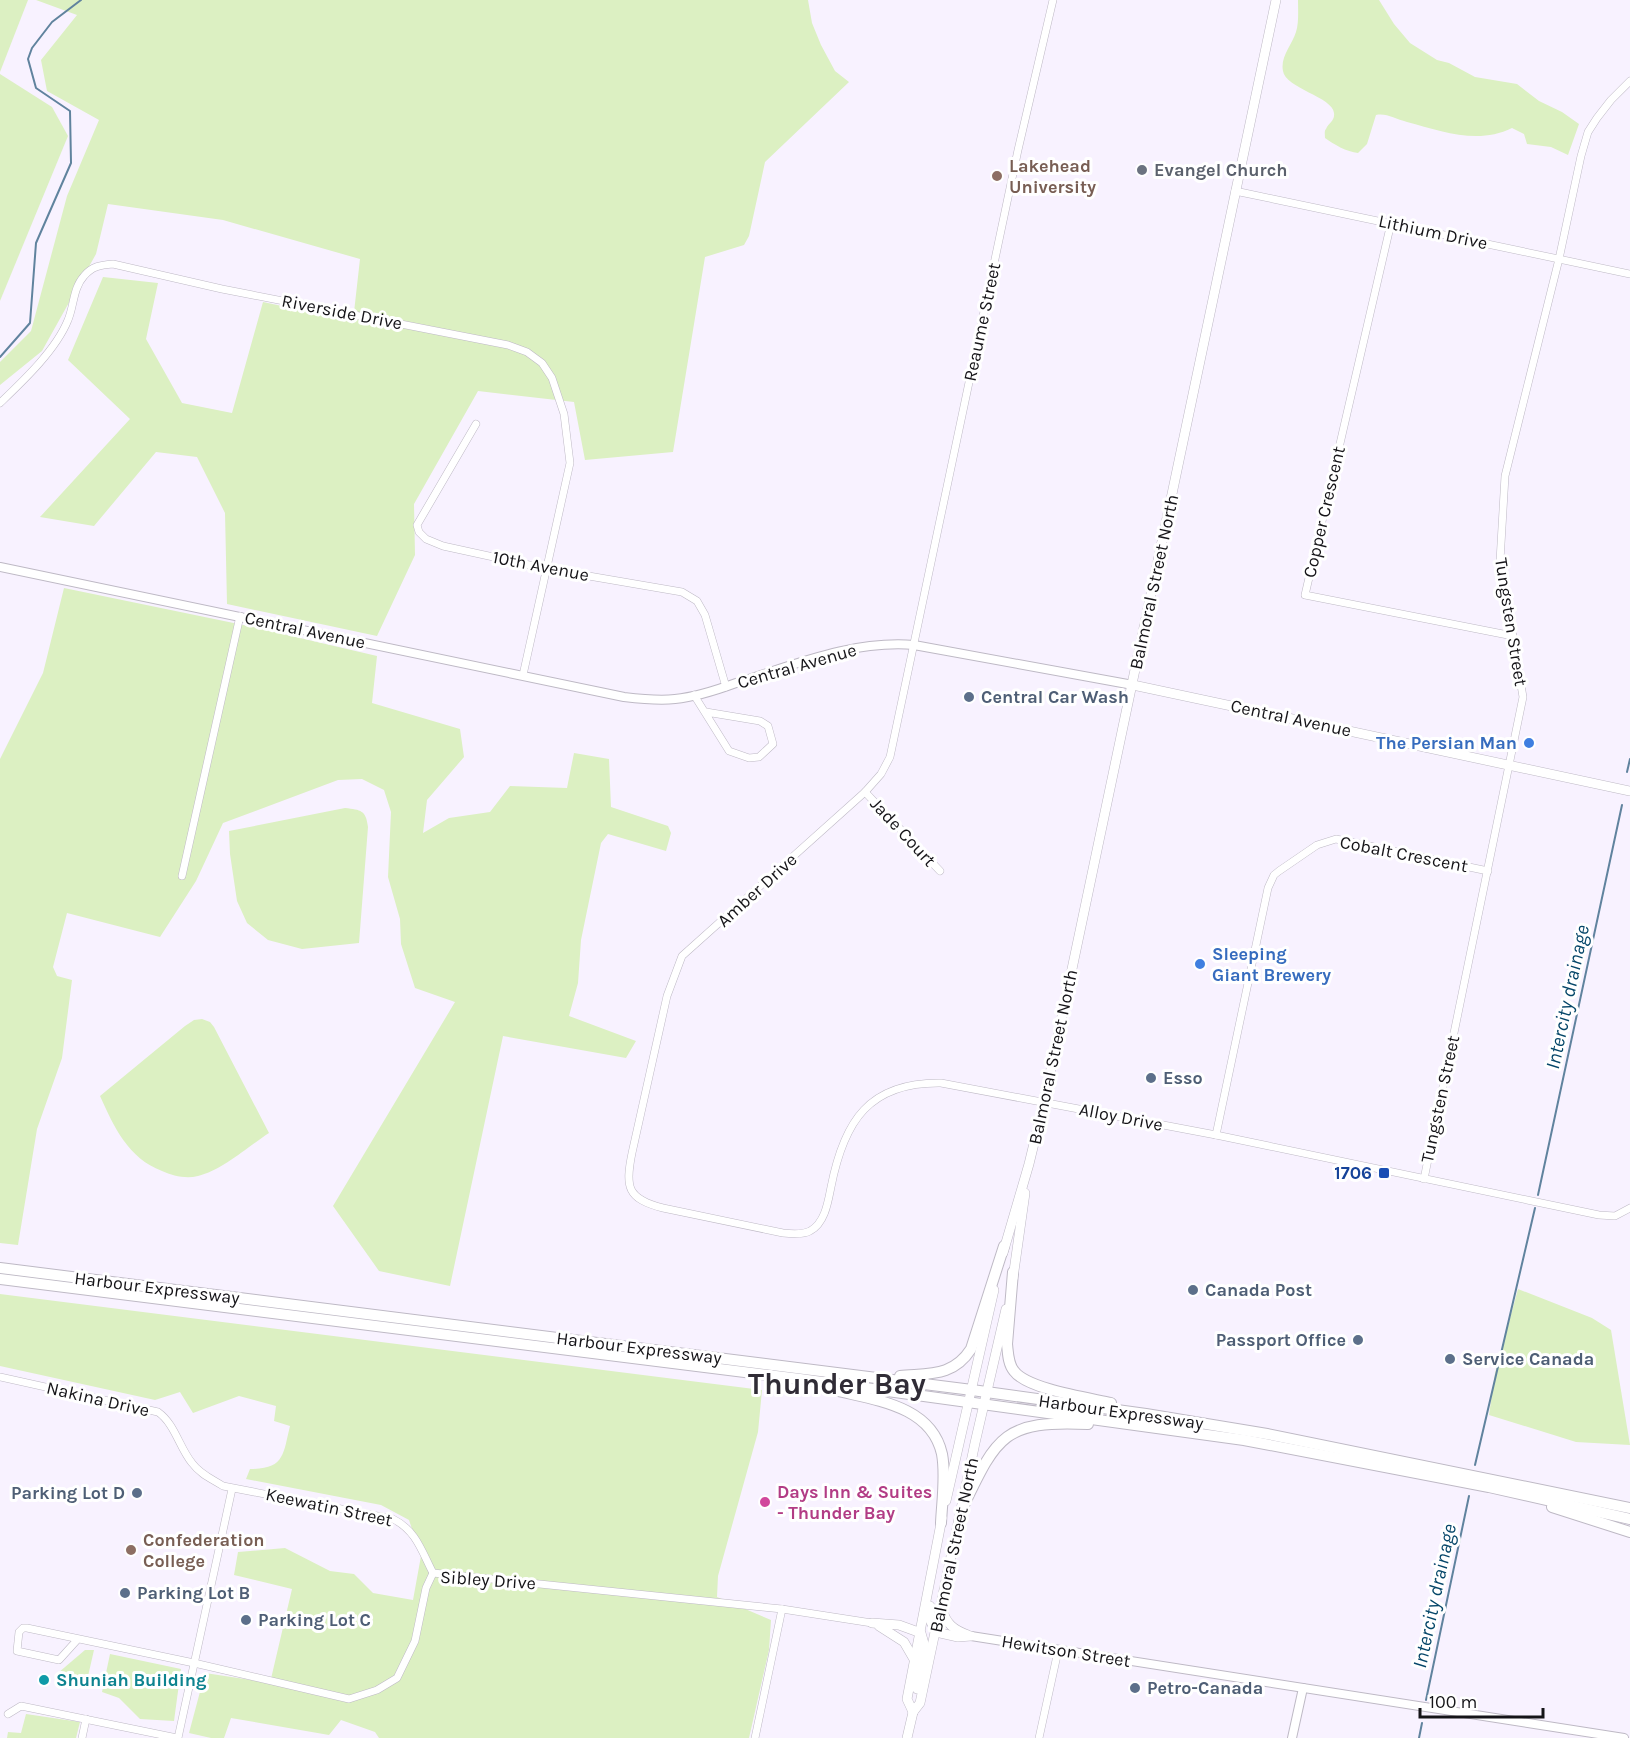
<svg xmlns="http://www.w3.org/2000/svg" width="1630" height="1738" viewBox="0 0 1630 1738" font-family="Karla,sans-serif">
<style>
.green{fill:#dcf0c2}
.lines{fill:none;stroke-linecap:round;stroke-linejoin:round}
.stream{stroke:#60839e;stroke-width:2}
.minor-casing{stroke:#beb9c5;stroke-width:8}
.tertiary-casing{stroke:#beb9c5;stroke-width:10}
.secondary-casing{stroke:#beb9c5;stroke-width:10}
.primary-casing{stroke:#beb9c5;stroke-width:12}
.minor{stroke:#fff;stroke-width:7}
.tertiary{stroke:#fff;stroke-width:8}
.secondary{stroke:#fff;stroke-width:9}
.primary{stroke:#fff;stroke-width:10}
.worship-dot{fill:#6b7280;stroke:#fff;stroke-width:2}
.education-dot{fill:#8d6e63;stroke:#fff;stroke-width:2}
.service-dot{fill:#5c6f8a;stroke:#fff;stroke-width:2}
.shop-dot{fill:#3f7fe0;stroke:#fff;stroke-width:2}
.transit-dot{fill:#1a4fb4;stroke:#fff;stroke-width:2}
.hotel-dot{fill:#d1479c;stroke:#fff;stroke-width:2}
.culture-dot{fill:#0f9aa8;stroke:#fff;stroke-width:2}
.labels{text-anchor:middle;stroke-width:6;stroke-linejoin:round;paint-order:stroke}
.education-label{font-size:18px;font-weight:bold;fill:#785e54;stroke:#fff;text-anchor:start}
.worship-label{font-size:18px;font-weight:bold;fill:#5b616d;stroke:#fff;text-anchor:start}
.street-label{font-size:18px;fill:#151418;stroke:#fff}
.service-label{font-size:18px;font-weight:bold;fill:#4e5e75;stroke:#fff;text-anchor:start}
.shop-label{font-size:18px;font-weight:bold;fill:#366cbe;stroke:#fff;text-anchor:end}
.transit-label{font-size:18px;font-weight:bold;fill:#164399;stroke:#fff;text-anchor:end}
.hotel-label{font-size:18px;font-weight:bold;fill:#b23c85;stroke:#fff;text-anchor:start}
.culture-label{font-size:18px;font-weight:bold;fill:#0d838f;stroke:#fff;text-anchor:start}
.water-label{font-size:20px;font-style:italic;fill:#054669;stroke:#fff}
.town-label{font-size:30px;font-weight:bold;fill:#302c36;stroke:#fff}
</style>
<rect width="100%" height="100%" fill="#f8f2ff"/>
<g class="green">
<path d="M0,0H28L0,72Z"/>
<path d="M36,0H808L812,23L821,45L835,71L849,82L765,162L749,236L744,245L705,257L673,452L585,460L574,402L478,391L414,504L415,555L377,636L227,604L225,513L197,457L156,452L94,526L40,517L130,419L68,360L103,277L158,283L146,339L182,403L232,413L263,302L353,321L360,259L223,220L108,204L96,254L42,351L0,385V362L31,331L67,196L99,120L47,91L41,60L77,15Z"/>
<path d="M1298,0H1379L1394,24L1410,43L1437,60L1449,63L1475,77L1517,84L1539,101L1562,112L1579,124L1568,155L1551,147L1527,144L1524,134L1512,128C1478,145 1441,131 1407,122C1395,119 1387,113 1376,115L1367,144L1358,153C1347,152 1333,144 1325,138C1325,135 1324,131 1326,129C1329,122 1335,121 1334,113C1333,97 1285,88 1283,71C1280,57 1292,45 1296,32C1299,23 1298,10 1298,0Z"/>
<path d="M0,74L52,107L68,136L0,301Z"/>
<path d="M64,588L253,627L377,656L372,703L460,729L464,757L427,800L423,833L449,818L490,812L510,786L567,788L574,753L609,759L611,807L668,826L671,833L666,851L608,834L601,843L581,940L578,983L569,1016L636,1041L626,1058L503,1036L450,1286L379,1271L333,1206L455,1002L415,988L401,944L400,919L388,877L391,812L384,790L362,779L338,780L223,823L196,881L160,937L67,913L53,967L57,976L72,980L62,1058L37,1129L18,1245L0,1243V759L43,673Z"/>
<path d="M345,808C361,810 366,810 368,827L359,943L302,949L268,940L247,923L237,901L230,854L229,831Z"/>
<path d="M202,1019L210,1022L214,1027L269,1133C249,1146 221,1171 198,1176C186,1179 173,1176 162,1171C128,1158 114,1127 100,1096L185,1026L194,1020Z"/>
<path d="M1518,1289L1592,1318L1611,1330L1630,1445L1576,1442L1489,1415L1495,1373Z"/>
<path d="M0,1294L762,1390L758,1432L718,1576L717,1597L771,1620L769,1650L749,1738H379L375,1732L341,1720L329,1735L231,1718L224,1738H211L189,1733L205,1673L270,1683L292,1589L234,1575L238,1552L285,1548L330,1571L354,1574L373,1593L413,1600L421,1556L409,1520L381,1505L246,1479L250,1469C285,1469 283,1454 290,1426L274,1421L276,1406L239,1396L193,1413L180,1392L155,1400L0,1366Z"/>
<path d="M85,1650H94L86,1685L78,1684L74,1678L58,1673Z"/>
<path d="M110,1654L181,1669L174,1721L140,1719L119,1698L102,1692Z"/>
<path d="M26,1714L80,1722L76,1738H7L8,1732L21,1733Z"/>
</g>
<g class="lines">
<g class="stream">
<path d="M0,357L30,323L36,243L71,163L70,111L36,88L28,59L32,48L52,22L81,0"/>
<path d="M1627,772L1630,759"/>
<path d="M1538,1195L1622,805"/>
<path d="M1475,1465L1535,1208"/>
<path d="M1426,1700L1469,1496"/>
<path d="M1419,1738L1422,1723"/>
</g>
<g class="minor-casing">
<g id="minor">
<path d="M1053,0L1018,150L890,757L881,774L865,792L682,956L667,996L632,1153C625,1187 627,1199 663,1208L783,1233C791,1234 802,1235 810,1231C825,1223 828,1202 831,1187C844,1121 869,1082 941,1083L1216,1135L1599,1215L1615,1216L1630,1208"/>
<path d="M1235,191L1630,274"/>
<path d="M1391,223L1305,595L1513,636"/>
<path d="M0,403C23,381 56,350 68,320C74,306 73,288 84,276C92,266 101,265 113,264L222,289L508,345L527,352L542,363L552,378L564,414L570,463L523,675"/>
<path d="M476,424L417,525L419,532L426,539L443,546L548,569L682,592L697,601L705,615L726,687"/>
<path d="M694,695L729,751L749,758L759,757L773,744L768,726L760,721L706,712"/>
<path d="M865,792L940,871"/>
<path d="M182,876L240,616"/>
<path d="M1216,1135L1268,888L1274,875L1279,871L1317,845L1336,839L1488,871"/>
<path d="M1424,1179L1523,697L1500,561L1505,476L1559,259L1581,156L1588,132L1597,118L1611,100L1630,81"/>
<path d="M0,1377L158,1412C175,1424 179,1447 192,1463C200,1474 212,1479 223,1486L393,1519C416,1530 422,1552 433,1573"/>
<path d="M433,1573L782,1609L872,1623"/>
<path d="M78,1639L59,1660L17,1651L19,1632L23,1628H27L194,1663L349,1699L377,1690L397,1678L415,1641L426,1588L433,1573"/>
<path d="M8,1714L21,1706L177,1738"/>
<path d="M82,1738L86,1719"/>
<path d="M178,1738L232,1489"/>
<path d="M755,1738L782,1609"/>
<path d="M1039,1738L1058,1651"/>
</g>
</g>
<g class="tertiary-casing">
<g id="tertiary">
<path d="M0,567L624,697C641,699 658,701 675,699C695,697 717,690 736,683C794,665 852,640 914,645L1133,685"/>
<path d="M971,1636L1624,1738"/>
<path d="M1292,1738L1303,1688"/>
</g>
</g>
<g class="secondary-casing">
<g id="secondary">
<path d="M1133,685L1630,791"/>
<path d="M1003,1253L1029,1164L1044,1102L1276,0"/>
<path d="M1013,1278L1025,1193"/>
<path d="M946,1501L994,1290"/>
<path d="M930,1606V1620L936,1632L958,1637L971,1636"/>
<path d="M942,1609C946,1624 954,1630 968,1635"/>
<path d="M872,1623L899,1625L921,1633L925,1647L917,1689"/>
<path d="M879,1626L904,1642L915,1661"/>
<path d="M913,1712L907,1699L942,1518"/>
<path d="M913,1712L920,1703L975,1443L1006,1309"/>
<path d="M907,1738L914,1708"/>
</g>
</g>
<g class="primary-casing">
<g id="primary">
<path d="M0,1268L972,1390L1146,1414L1267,1434L1630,1508"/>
<path d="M1013,1272L1007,1344C1008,1353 1008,1364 1014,1371C1027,1389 1089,1398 1111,1403"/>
<path d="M0,1279L800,1379L1244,1440L1489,1487L1630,1519"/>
<path d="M900,1376C929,1373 953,1377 971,1349L1004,1246"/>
<path d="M834,1390C874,1400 931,1405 942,1454C946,1476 942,1501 941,1523"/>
<path d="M963,1507C997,1436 1004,1420 1088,1424"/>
<path d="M1552,1507L1630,1532"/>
</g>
</g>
<use href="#minor" class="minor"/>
<use href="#tertiary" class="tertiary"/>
<use href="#secondary" class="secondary"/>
<use href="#primary" class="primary"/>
</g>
<circle class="worship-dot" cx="1142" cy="170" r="6"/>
<g class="education-dot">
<circle cx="997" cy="176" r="6"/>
<circle cx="131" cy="1550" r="6"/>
</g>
<g class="service-dot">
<circle cx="969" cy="697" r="6"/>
<circle cx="1151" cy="1078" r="6"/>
<circle cx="1193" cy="1290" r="6"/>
<circle cx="1358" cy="1340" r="6"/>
<circle cx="1450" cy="1359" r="6"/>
<circle cx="137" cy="1493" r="6"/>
<circle cx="125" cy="1593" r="6"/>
<circle cx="246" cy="1620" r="6"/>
<circle cx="1135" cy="1688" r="6"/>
</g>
<g class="shop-dot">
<circle cx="1529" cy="743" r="6"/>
<circle cx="1200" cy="964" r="6"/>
</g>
<rect class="transit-dot" x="1378" y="1167" width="12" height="12" rx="3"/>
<circle class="hotel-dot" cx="765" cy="1502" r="6"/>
<circle class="culture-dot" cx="44" cy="1680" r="6"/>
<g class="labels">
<g class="education-label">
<text x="1009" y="172">Lakehead<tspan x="1009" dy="21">University</tspan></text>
<text x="143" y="1546">Confederation<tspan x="143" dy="21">College</tspan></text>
</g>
<g class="worship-label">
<text x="1154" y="176">Evangel Church</text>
</g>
<g class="street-label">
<text transform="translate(1433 232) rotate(12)" y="6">Lithium Drive</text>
<text transform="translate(342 312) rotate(11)" y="6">Riverside Drive</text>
<text transform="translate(982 322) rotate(-78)" y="6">Reaume Street</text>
<text transform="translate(1324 512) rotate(-77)" y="6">Copper Crescent</text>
<text transform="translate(541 566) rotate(11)" y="6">10th Avenue</text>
<text transform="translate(1154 582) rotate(-78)" y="6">Balmoral Street North</text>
<text transform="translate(1511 622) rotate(81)" y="6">Tungsten Street</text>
<text transform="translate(305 630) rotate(12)" y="6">Central Avenue</text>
<text transform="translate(797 666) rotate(-16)" y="6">Central Avenue</text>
<text transform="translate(1291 718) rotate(12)" y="6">Central Avenue</text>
<text transform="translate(903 832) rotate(47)" y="6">Jade Court</text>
<text transform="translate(1404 854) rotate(11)" y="6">Cobalt Crescent</text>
<text transform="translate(757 890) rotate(-42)" y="6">Amber Drive</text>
<text transform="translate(1053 1057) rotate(-78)" y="6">Balmoral Street North</text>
<text transform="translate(1440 1099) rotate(-78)" y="6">Tungsten Street</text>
<text transform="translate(1121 1117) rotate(11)" y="6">Alloy Drive</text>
<text transform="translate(157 1288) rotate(7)" y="6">Harbour Expressway</text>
<text transform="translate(639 1348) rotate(7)" y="6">Harbour Expressway</text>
<text transform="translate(98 1399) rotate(13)" y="6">Nakina Drive</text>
<text transform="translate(1121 1412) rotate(8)" y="6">Harbour Expressway</text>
<text transform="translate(329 1507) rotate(12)" y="6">Keewatin Street</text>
<text transform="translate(954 1545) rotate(-78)" y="6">Balmoral Street North</text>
<text transform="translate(488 1580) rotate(4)" y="6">Sibley Drive</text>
<text transform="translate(1066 1651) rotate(9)" y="6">Hewitson Street</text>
</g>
<g class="service-label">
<text x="981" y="703">Central Car Wash</text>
<text x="1163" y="1084">Esso</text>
<text x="1205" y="1296">Canada Post</text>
<text x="1346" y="1346" text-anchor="end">Passport Office</text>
<text x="1462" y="1365">Service Canada</text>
<text x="125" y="1499" text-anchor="end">Parking Lot D</text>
<text x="137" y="1599">Parking Lot B</text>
<text x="258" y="1626">Parking Lot C</text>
<text x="1147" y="1694">Petro-Canada</text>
</g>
<g class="shop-label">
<text x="1517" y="749">The Persian Man</text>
<text x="1212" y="960" text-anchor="start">Sleeping<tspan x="1212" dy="21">Giant Brewery</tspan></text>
</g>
<g class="transit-label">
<text x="1372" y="1179">1706</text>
</g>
<g class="hotel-label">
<text x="777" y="1498">Days Inn &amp; Suites<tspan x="777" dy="21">- Thunder Bay</tspan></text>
</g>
<g class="culture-label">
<text x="56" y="1686">Shuniah Building</text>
</g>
<g class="water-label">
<text transform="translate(1567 997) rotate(-78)" y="7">Intercity drainage</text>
<text transform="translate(1434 1596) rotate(-78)" y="7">Intercity drainage</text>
</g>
<g class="town-label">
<text x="837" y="1394">Thunder Bay</text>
</g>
</g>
<path d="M1420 1708v9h123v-9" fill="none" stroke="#151418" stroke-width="3"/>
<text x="1429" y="1708" font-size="18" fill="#151418" stroke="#ffffff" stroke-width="4.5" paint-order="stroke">100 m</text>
</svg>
